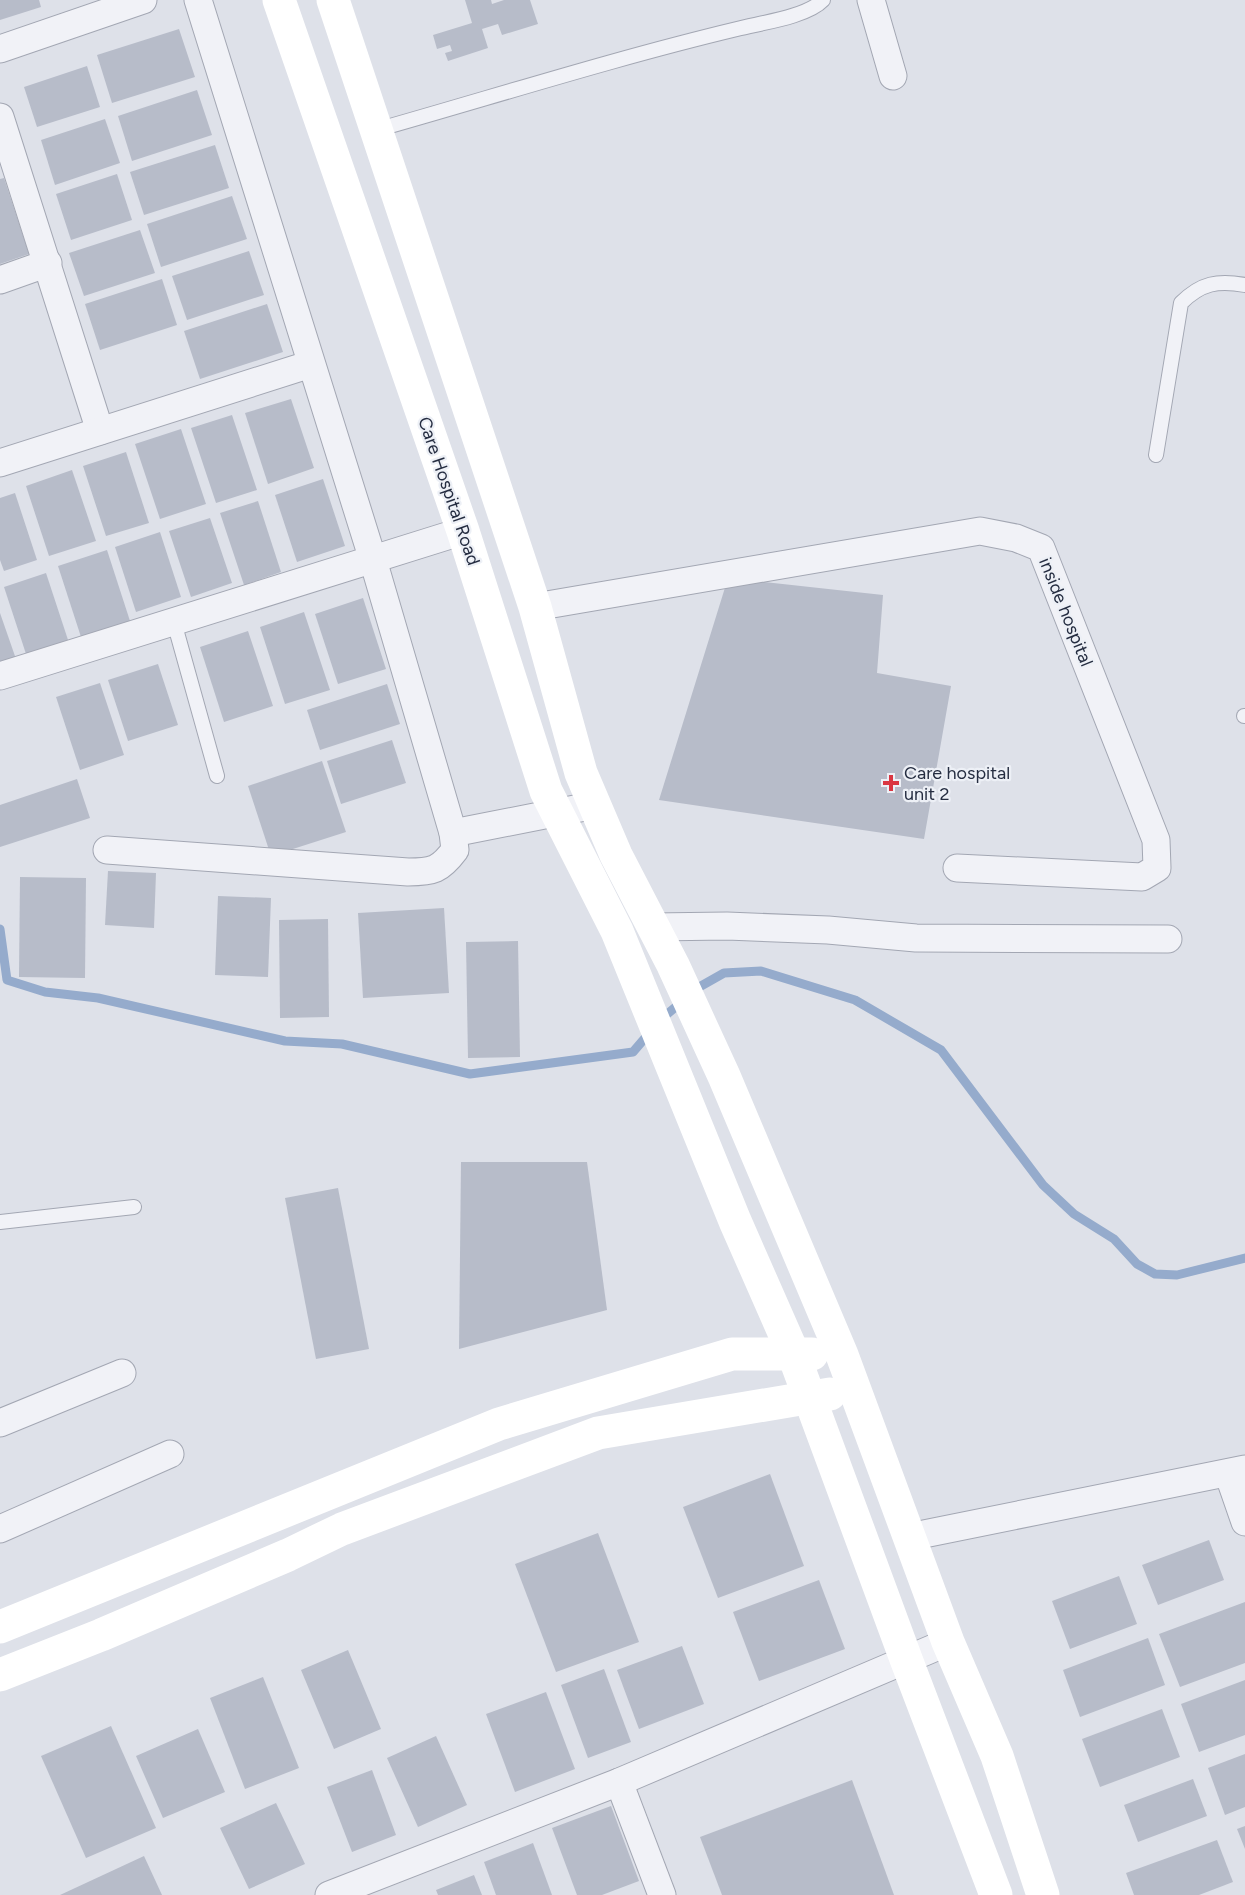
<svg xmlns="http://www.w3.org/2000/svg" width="1245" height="1895" viewBox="0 0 1245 1895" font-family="Figtree,sans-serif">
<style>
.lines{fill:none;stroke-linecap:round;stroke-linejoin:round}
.stream{stroke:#95abcc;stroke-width:9}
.building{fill:#b7bcc9}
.lane-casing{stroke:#a3a7b3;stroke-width:16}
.street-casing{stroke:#a3a7b3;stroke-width:29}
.lane{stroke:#f1f2f7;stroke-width:14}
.street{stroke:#f1f2f7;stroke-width:27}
.secondary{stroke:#fff;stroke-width:33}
.poi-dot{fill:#da3642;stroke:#edf0f6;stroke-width:2}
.labels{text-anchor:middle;stroke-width:4.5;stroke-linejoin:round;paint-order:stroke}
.street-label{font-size:18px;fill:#252d41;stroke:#edf0f6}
.poi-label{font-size:18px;fill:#252d41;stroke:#edf0f6;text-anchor:start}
</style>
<rect width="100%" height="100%" fill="#dee1e9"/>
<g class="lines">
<g class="stream">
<path d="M0,929L7,980L45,992L98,998L285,1041L342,1044L470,1074L633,1052L651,1031"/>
<path d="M660,1020L701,986L724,973L761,971L855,1000L941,1050L1043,1185L1074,1214L1114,1239L1137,1264L1155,1274L1177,1275L1245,1258"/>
</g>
</g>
<g class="building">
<path d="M0,0H39L41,7L0,20Z"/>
<path d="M465,0H491L492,4L504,0H530L538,24L502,35L498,24L482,29L488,48L448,61L445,53L452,51L450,45L437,49L433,35L472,23Z"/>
<path d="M179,29L195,77L112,103L97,55Z"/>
<path d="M87,66L100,107L37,127L24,87Z"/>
<path d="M197,90L212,135L132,161L118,116Z"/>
<path d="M105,119L120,163L55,185L41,140Z"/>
<path d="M215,145L229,188L144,215L130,172Z"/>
<path d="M117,174L132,220L71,240L56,194Z"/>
<path d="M4,178L29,254L0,264V179Z"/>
<path d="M232,196L247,239L161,267L147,224Z"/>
<path d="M140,230L155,273L84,296L69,253Z"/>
<path d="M249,251L264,295L187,320L172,276Z"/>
<path d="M162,279L177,325L100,350L85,304Z"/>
<path d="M267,304L283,352L200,379L184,331Z"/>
<path d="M291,399L314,468L268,484L245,413Z"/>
<path d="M232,415L257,490L216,503L191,428Z"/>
<path d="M181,429L206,504L160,519L135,444Z"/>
<path d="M126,452L149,523L106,536L83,466Z"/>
<path d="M72,470L96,541L49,556L26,486Z"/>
<path d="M323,479L345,546L297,562L275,495Z"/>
<path d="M15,493L37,560L4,571L0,560V498Z"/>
<path d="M258,501L281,572L244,585L220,513Z"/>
<path d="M210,518L232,583L191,597L169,531Z"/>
<path d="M160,532L181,597L136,612L115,547Z"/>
<path d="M107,550L130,621L81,637L58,566Z"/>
<path d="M46,573L70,646L28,660L4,587Z"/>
<path d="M728,578L883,595L877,673L951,686L924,839L659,800Z"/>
<path d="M363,598L386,669L338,684L315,614Z"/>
<path d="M304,612L330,690L285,704L260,627Z"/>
<path d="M0,613L16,659L0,664Z"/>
<path d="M248,631L273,706L224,722L200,647Z"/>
<path d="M158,664L178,725L128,741L108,680Z"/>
<path d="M100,683L124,755L80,770L56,697Z"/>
<path d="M387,684L400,724L320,750L307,710Z"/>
<path d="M392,740L406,783L341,804L327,761Z"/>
<path d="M322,761L346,832L271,856L248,786Z"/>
<path d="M77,779L90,818L0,847V805Z"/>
<path d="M108,871L156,873L154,928L105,925Z"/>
<path d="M20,877L86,878L85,978L19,977Z"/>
<path d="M218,896L271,898L268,977L215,975Z"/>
<path d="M444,908L449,993L363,998L358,913Z"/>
<path d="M328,919L329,1017L280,1018L279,920Z"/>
<path d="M518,941L520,1057L468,1058L466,942Z"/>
<path d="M461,1162H587L607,1310L459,1349Z"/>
<path d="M338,1188L369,1349L316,1359L285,1198Z"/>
<path d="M770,1474L804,1566L718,1598L683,1507Z"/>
<path d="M598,1533L639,1642L556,1672L515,1564Z"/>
<path d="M1209,1540L1224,1580L1158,1605L1142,1565Z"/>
<path d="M1119,1576L1137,1624L1070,1649L1052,1601Z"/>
<path d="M819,1580L845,1649L759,1681L733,1612Z"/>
<path d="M1245,1602V1663L1180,1687L1159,1634Z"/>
<path d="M1148,1638L1165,1685L1080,1717L1063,1670Z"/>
<path d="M682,1646L704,1704L639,1729L617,1670Z"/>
<path d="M348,1650L381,1729L334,1749L301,1670Z"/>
<path d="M604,1669L631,1742L588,1758L561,1685Z"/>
<path d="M263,1677L299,1768L245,1789L210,1698Z"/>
<path d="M1245,1680V1735L1199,1752L1181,1704Z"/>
<path d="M546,1692L575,1769L515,1792L486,1714Z"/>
<path d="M1162,1709L1180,1757L1100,1787L1082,1739Z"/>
<path d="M111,1726L156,1828L86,1858L41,1756Z"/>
<path d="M198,1729L225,1792L163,1818L136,1756Z"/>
<path d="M436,1736L467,1805L418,1827L387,1758Z"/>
<path d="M1245,1754V1807L1225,1815L1208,1768Z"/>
<path d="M372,1770L396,1835L352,1852L327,1787Z"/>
<path d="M1193,1779L1207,1816L1138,1842L1124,1805Z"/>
<path d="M852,1780L894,1895H722L700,1837Z"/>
<path d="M276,1803L305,1864L249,1889L220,1828Z"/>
<path d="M611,1806L639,1881L602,1895H577L552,1828Z"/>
<path d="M1245,1826V1849L1237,1829Z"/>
<path d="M1217,1840L1233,1882L1199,1895H1134L1126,1873Z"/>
<path d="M533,1843L552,1895H496L484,1862Z"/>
<path d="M144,1856L162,1895H60Z"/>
<path d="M474,1875L482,1895H438L436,1890Z"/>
</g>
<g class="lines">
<g class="lane-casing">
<g id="lane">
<path d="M376,130C496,96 616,58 737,29C760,23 807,17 823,0"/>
<path d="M1156,455L1181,303C1201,283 1218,280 1245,285"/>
<path d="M174,622L217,776"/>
<path d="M1244,716H1245"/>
<path d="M0,1222L134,1207"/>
</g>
</g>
<g class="street-casing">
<g id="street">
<path d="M871,0L893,76"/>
<path d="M0,49L143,0"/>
<path d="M0,117L100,431"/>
<path d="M0,280L48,263"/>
<path d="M0,463L311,364"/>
<path d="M535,607L980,531L1016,538L1041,548L1156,840L1157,868L1142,877L957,868"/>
<path d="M0,676L463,531"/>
<path d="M453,833L595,805"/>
<path d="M107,850L408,872C433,872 440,870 455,850L453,833L373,560L198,0"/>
<path d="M653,927L727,926L828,930L916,938L1168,939"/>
<path d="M0,1423L122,1373"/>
<path d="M1228,1473L1245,1522"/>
<path d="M0,1529L170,1454"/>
<path d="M909,1537L1245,1469"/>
<path d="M619,1782L662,1895"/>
<path d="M329,1895L619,1782L948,1642"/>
</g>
</g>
<use href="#lane" class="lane"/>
<use href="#street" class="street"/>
<g class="secondary">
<path d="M279,0L463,531L546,791L617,931L735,1221L793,1353L906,1659L996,1895"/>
<path d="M333,0L535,607L581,773L616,855L673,965L724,1076L842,1355L948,1642L997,1756L1043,1895"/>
<path d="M0,1627L499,1424L732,1354H812"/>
<path d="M0,1675L101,1635L288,1555L342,1529L598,1433L830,1394"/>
</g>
</g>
<path class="poi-dot" d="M888 774h6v6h6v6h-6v6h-6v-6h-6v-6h6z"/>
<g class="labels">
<g class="street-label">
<text transform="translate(449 491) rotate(71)" y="6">Care Hospital Road</text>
<text transform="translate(1066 612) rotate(68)" y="6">inside hospital</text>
</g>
<g class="poi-label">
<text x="904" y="779">Care hospital<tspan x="904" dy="21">unit 2</tspan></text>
</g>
</g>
</svg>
